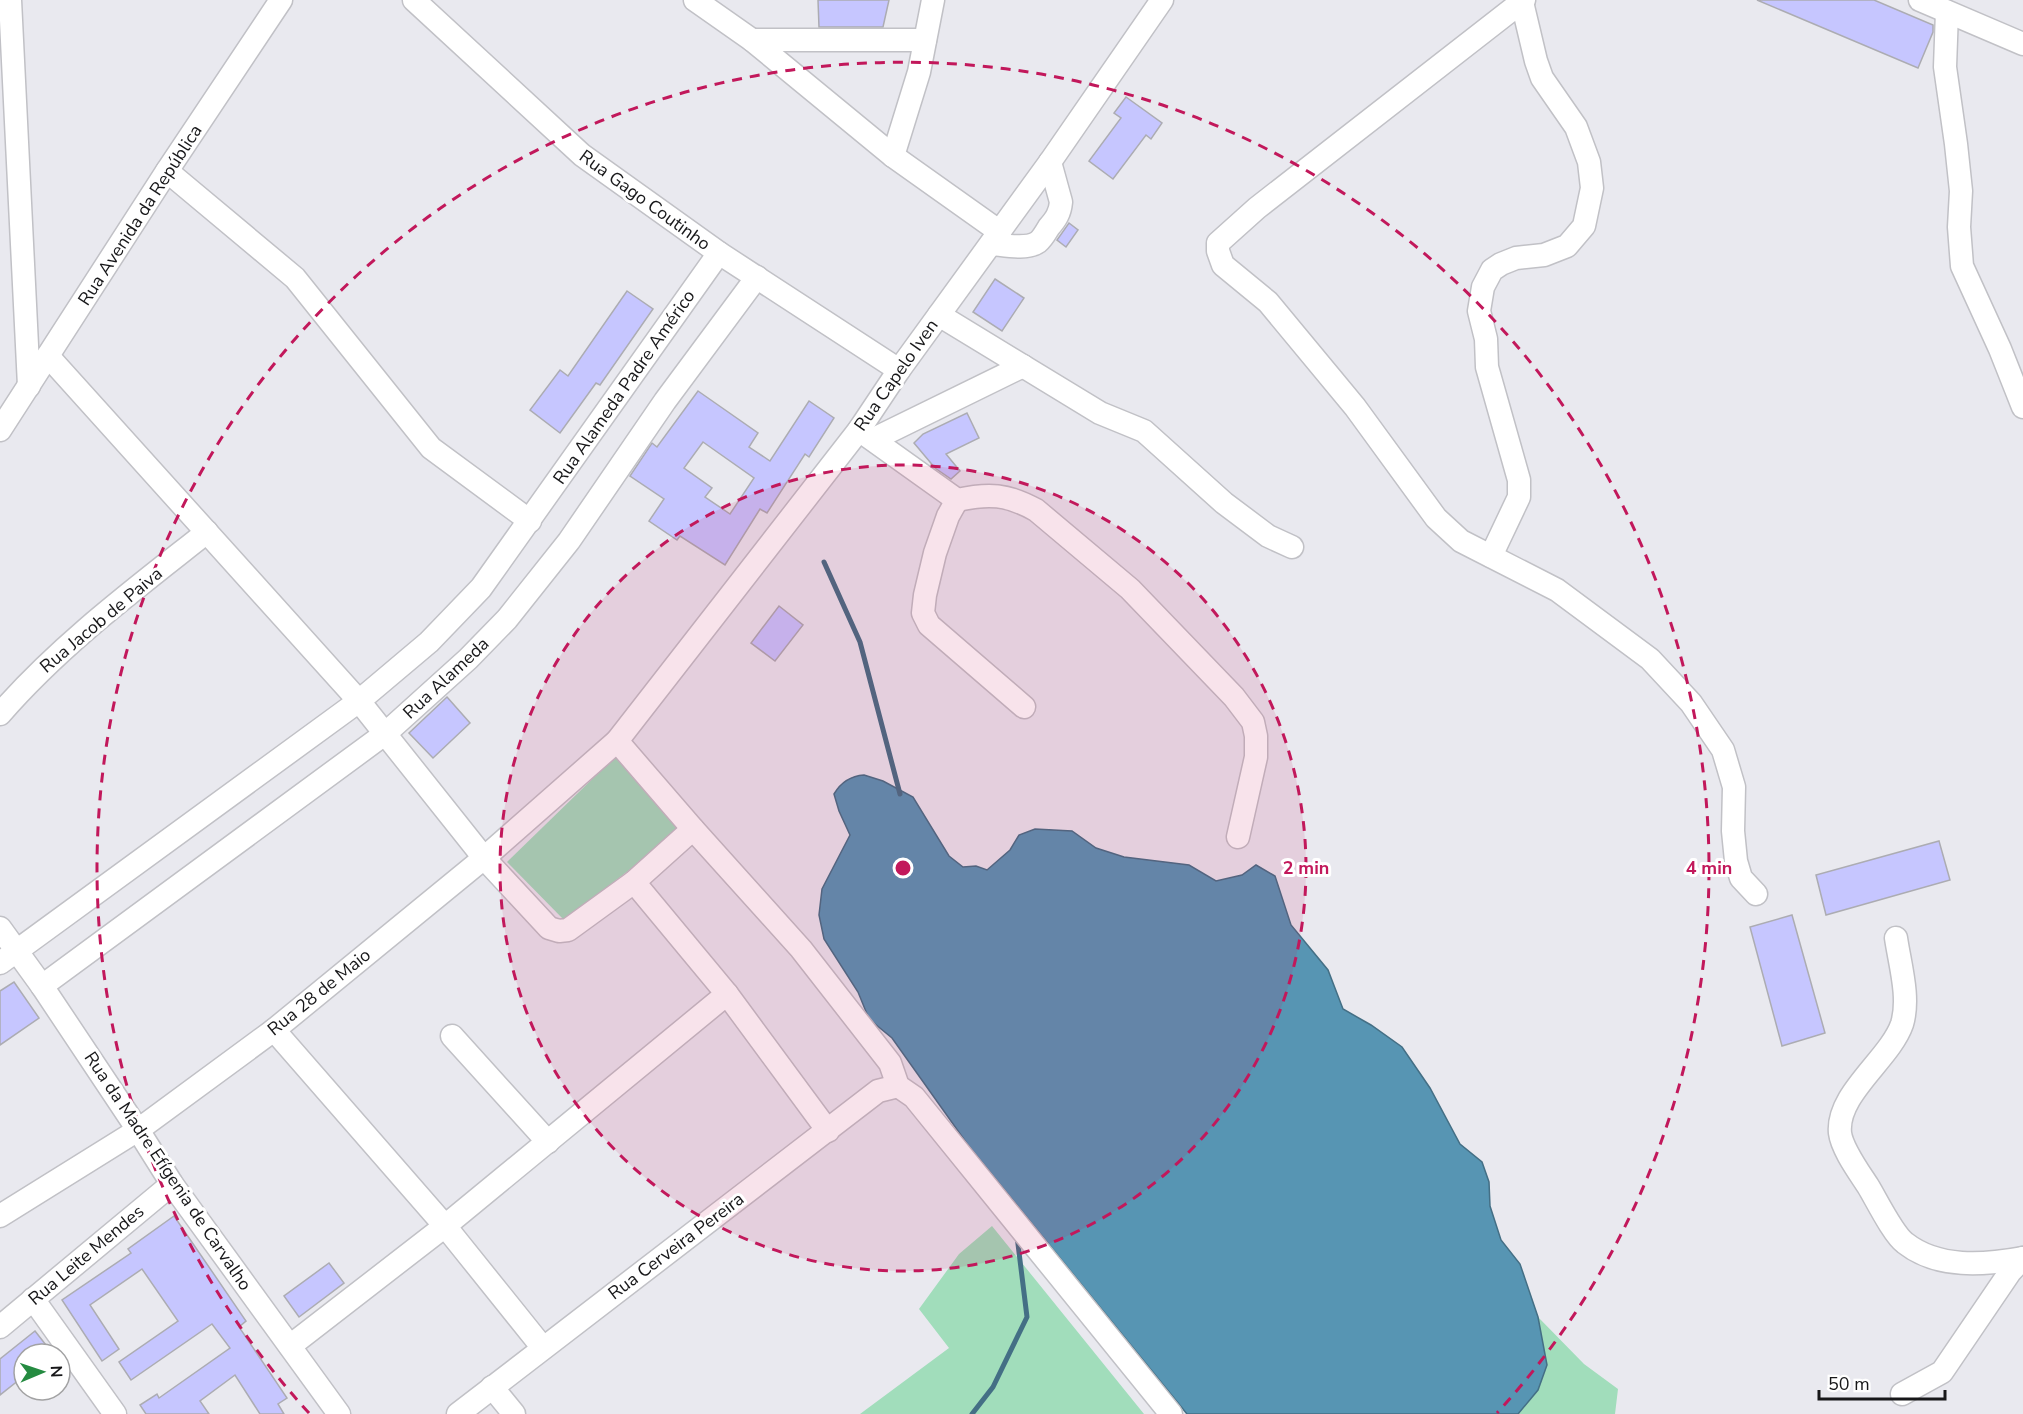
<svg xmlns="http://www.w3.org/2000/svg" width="2023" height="1414" viewBox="0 0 2023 1414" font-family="'Nunito Sans',sans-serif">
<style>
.green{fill:#a1ddbb}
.water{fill:#5795b3;stroke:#446f85;stroke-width:1.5}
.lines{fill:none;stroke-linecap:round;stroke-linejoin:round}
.stream{stroke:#446f85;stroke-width:5}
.building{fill:#c6c6ff;stroke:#acacb2;stroke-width:1.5;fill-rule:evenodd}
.minor-casing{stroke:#c1c1c6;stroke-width:25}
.minor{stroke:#fff;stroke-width:22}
.ring{fill:none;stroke:#c2185b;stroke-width:3;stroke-dasharray:10 8}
.labels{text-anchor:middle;stroke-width:6;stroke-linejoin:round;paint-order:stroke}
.street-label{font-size:18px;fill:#171719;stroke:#fff}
.centre{fill:#c2185b;stroke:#fff;stroke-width:3}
.ring-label{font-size:18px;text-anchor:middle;font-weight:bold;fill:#c2185b;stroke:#fff;stroke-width:6;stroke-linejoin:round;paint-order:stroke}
</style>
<rect width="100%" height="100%" fill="#e9e9ef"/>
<g class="green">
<path d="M617,755L683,829L564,920L507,862Z"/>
<path d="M992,1226L1144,1414H860L949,1348L919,1309L959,1254Z"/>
<path d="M1538,1317L1584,1364L1618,1389L1615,1414H1518L1538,1390L1547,1365Z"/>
</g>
<path class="water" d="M864,775L883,781L913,797L949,856L963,867L976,866L987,870L1010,850L1019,835L1035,829L1072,831L1096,848L1124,857L1189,865L1216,881L1242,875L1256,865L1275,876L1291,925L1328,970L1343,1009L1371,1025L1402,1047L1430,1088L1460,1144L1482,1162L1489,1182L1490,1206L1501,1240L1520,1264L1538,1317L1547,1365L1538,1390L1518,1414H1187L968,1145L892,1038L869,1019L858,992L824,939L819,915L822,889L850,835L839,811L834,794C841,782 850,776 864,775Z"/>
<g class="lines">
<g class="stream">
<path d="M824,562L860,642L900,794"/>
<path d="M972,1414L993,1387L1027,1317L1017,1236"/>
</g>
</g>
<g class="building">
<path d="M818,0H889L883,27H819Z"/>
<path d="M1757,0H1874L1933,25V32L1918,68Z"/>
<path d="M1126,97L1162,123L1151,139L1146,135L1113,179L1089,161L1121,118L1114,113Z"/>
<path d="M1069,223L1078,230L1066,247L1057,240Z"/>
<path d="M995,279L1024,298L1002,331L973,312Z"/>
<path d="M627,291L653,309L600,385L596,383L560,433L530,410L560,370L568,376Z"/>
<path d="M698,391L758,433L749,447L770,461L809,401L834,418L809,457L805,454L767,513L760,509L725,565L680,536L677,540L649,521L664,499L630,476L652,443L657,447ZM703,442L754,478L730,514L705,497L712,488L684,468Z"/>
<path d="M967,413L979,438L946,454L960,471L951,479L935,468L914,443L923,434Z"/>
<path d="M779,606L803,625L775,661L751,643Z"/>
<path d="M447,697L470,723L433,758L409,733Z"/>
<path d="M1939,841L1950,880L1826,915L1816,875Z"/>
<path d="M1792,915L1825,1033L1782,1046L1750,927Z"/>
<path d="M14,982L39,1018L0,1045V991Z"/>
<path d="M174,1216L246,1321L239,1327L287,1398L278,1404L284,1414H260L235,1375L200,1401L209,1414H146L140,1405L157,1394L159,1398L230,1348L212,1324L131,1380L119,1362L178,1321L142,1269L90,1305L119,1349L102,1361L62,1300L131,1253L128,1249Z"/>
<path d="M329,1263L344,1283L299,1317L284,1296Z"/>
<path d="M35,1331L53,1354H24V1376L0,1395V1359Z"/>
</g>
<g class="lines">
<g class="minor-casing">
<g id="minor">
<path d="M10,0L29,386"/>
<path d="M414,0L582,155L719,253L899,370"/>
<path d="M695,0L752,40L893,156L1000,232"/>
<path d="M1524,0L1257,208L1218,243V251L1223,265L1268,302L1355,407L1436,518L1461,541L1557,590L1650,659L1691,703L1723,750L1734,787L1733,831L1736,861L1741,878L1756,894"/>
<path d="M1920,0L2023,44"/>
<path d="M1947,12L1945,67L1956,144L1961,191L1959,227L1962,266L2000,349L2023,407"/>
<path d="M752,40H925"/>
<path d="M893,156L919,72L933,0"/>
<path d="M167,171L295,278L431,448L530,521"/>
<path d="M991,244C1004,245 1027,250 1038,242C1042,239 1046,232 1049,227C1056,219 1060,213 1061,202L1050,162"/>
<path d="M939,315L1100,413L1144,431L1224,503L1268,536L1292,547"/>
<path d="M48,356L359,701L484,858L549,928L559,931L568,930L634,882L693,829"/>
<path d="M0,430L167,171L281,0"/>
<path d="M859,430L957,500C989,493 1007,494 1036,510L1130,589L1234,697L1253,722L1256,736V757L1238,837"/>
<path d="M874,439L1023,366"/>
<path d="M957,500L948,516L935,553L925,595L923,613L929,625L1024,707"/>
<path d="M1491,556L1519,497V480L1487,367L1486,339L1479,311L1483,287L1492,270L1501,264L1516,258L1544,255L1567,246L1584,226L1592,188L1589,162L1576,127L1542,78L1536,61L1522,2"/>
<path d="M0,714C61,644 135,589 207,532"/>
<path d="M617,741L693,829L801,949L890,1063L898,1086L914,1097L1171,1414"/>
<path d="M634,882L727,994L828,1131"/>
<path d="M0,928L42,986L138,1130L172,1184L339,1414"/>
<path d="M1896,938C1900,965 1910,998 1902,1024C1890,1059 1836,1094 1840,1133C1842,1149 1859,1172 1868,1186C1876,1199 1893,1234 1905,1243C1938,1269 1984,1265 2023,1258"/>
<path d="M0,963L359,701L429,642L481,588L719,253"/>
<path d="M42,986L386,733L468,659L507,619L569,541L665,401L757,277"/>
<path d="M274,1030L445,1226L543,1348"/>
<path d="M452,1036L548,1142"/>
<path d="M0,1216L138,1130L274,1030L484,858L617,741L859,430L899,370L1050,162L1162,0"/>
<path d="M33,1299L115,1414"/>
<path d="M0,1327L172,1184"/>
<path d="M290,1346L445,1226L727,994"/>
<path d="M492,1387L514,1414"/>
<path d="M1902,1394L1942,1372L2010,1272L2023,1258"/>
<path d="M458,1414L878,1091L898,1086"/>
</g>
</g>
<use href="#minor" class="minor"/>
</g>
<circle cx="903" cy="868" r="403" fill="#c2185b" fill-opacity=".12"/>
<g class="ring">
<circle cx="903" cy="868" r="403"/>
<path d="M309 1413A806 806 0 1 1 1497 1413"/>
</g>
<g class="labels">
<g class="street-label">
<text transform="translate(645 200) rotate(36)" y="6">Rua Gago Coutinho</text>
<text transform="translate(140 215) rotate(-57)" y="6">Rua Avenida da República</text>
<text transform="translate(896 375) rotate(-55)" y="6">Rua Capelo Iven</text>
<text transform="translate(624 387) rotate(-55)" y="6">Rua Alameda Padre Américo</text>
<text transform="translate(101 620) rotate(-40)" y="6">Rua Jacob de Paiva</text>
<text transform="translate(446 678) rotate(-43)" y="6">Rua Alameda</text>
<text transform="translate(319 992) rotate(-39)" y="6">Rua 28 de Maio</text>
<text transform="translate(168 1171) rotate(56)" y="6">Rua da Madre Efígenia de Carvalho</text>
<text transform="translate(676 1246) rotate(-37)" y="6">Rua Cerveira Pereira</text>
<text transform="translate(86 1255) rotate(-40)" y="6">Rua Leite Mendes</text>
</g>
</g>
<circle cx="903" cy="868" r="9" class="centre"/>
<g class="ring-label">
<text x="1306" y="874">2 min</text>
<text x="1709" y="874">4 min</text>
</g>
<g transform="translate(42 1372) rotate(88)"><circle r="28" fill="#ffffff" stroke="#a2a2a3" stroke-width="1.5"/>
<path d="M0-4.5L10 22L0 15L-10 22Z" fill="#258b41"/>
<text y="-9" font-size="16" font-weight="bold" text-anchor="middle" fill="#171719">N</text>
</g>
<path d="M1819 1390v9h126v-9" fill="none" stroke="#171719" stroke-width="3"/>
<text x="1828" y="1390" font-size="18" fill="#171719" stroke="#ffffff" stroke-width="4.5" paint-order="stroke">50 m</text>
</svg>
